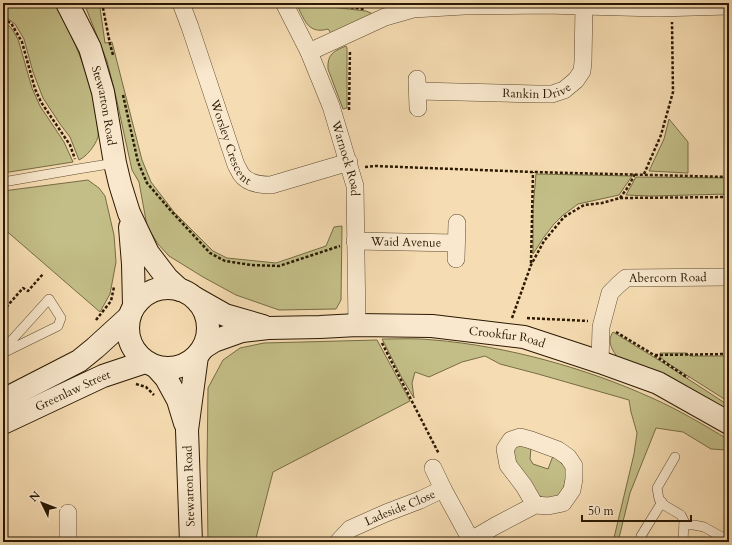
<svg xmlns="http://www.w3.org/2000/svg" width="732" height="545" viewBox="0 0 732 545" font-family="Cardo,serif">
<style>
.green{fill:#c3be87;stroke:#766c45}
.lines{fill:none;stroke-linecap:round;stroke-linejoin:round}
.lane-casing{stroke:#5d4a2f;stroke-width:10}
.street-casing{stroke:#5d4a2f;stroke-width:18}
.secondary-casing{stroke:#2a1903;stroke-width:24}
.path{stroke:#2a1903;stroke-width:2.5;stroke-dasharray:3 2;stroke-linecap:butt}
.lane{stroke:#f9e8cd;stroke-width:9}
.street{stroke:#f9e8cd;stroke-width:17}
.secondary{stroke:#f9e8cd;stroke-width:22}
.labels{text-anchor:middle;stroke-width:3.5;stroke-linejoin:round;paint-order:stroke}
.street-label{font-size:12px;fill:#2a1903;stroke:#f9e8cd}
</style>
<rect width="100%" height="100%" fill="#f6dcb2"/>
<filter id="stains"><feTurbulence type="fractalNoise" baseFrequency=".005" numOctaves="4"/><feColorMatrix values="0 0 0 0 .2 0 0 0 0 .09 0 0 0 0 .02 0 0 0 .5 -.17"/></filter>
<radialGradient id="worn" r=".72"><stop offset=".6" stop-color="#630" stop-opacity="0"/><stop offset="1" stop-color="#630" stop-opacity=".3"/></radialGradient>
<g class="green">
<path d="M3,3H55C74,39 93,81 97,122C97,126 99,133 98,137C95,146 87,156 79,160L70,137L60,124L43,98L33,72L24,39L15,24L3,15Z"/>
<path d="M84,3H98L100,8L105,43L112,42L142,160L151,182L174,212L213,251L227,258L276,263L326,246L334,227L342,226L341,300L336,309L279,310L236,295L203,277L169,256L158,244L147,226L139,182L132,170L116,97L107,61Z"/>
<path d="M296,3L366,11L373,14L331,33L328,29C307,35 304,18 296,3Z"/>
<path d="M4,21L12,29L18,39L32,88L40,106L64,142L73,162L3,173Z"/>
<path d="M346,46L347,48V108L343,109L328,69C327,54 334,51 346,46Z"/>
<path d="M669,119L688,142V173L649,171L664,139Z"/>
<path d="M536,174L632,176L619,195L578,204L562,216L554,224L544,237L533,254V208Z"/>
<path d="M636,177L729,178V194L651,196L626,195Z"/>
<path d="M88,180L99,188L105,196L114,235L116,262L110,294L100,312L3,228V191Z"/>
<path d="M613,332L665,364L728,405H729V414L620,360C613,352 606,342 613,332Z"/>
<path d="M382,339C399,339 417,338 434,340C506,346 586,368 652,398C679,410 704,425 729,440V451L727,450L711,449L683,432L656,428L630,493L618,542H613L634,454L637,433L631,412L629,400L538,374L500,364L485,356L462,362L429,377L415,372L412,383L414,398L402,378Z"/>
<path d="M377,340L410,401L273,472L255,542H208L207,467L208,388L223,360L240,348L264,343Z"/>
<path d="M660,353H687L690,356H729V402L669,364L660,357Z"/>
<path d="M519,444L531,448L530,459L533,464L548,469L553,456L567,468V474L561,498L546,500L537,494L513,457V448Z"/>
</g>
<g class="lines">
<g class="lane-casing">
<g id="lane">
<path d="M3,182L78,169L115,163"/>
<path d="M3,350L49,299L61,318L58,326L3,353"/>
<path d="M675,457L657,488L659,499L664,505L681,515L684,521L683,542"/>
<path d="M684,525H694L704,527L729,541"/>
<path d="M641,536L662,502"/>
</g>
</g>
<g class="street-casing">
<g id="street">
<path id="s1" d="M181,3L190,27L236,165C238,168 239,171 241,174C247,183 261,185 271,185L349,162"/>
<path id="s2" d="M284,3L309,52L331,106L355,186L357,325"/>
<path d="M309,52L385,17L413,9L464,6L545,5L658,8L729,6"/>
<path d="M417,79L418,108"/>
<path id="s3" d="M418,91L537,94H552L564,90L576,80L582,71L583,62L584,6"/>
<path id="s4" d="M355,241L456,243"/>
<path d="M456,259L457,223"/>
<path id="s5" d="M600,362L601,327L610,293L618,285L626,278L729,277"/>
<path d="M433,468L443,489"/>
<path d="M68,513V542"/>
<path d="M471,540L495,526L535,505L548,506L563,503L572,490L574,479V466L568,457L558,450L531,440L520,437L511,440L505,449L508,465L524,486L535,505"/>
<path id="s6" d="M338,542L350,529L386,513L420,500L443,489L472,542"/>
</g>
</g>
<g class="secondary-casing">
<g id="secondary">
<path id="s7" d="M67,3L90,48L103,92L115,163L120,184L129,213L148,253L167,278L180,290"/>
<path d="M130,227L133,264L134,305"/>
<circle cx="168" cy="328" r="40"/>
<path d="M195,298L225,315L263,326"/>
<path id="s8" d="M203,348L214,341L242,331L268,328L320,327L357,325L432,326L524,337L600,362L658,383L729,423"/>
<path d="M157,368L166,378L178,400L185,423"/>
<path d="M3,400L79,361L95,348L129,317"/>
<path id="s9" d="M3,423L103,376L145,362"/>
<path d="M191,542L187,430L197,356"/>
</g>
</g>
<g class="path">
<path d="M102,3L110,44L113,55"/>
<path d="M316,3L364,9"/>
<path d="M3,19L11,23L22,42L35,89L41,102L70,145L75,159"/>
<path d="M123,95L138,162L147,183L172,212L210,253L225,261L251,265L279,266L340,246"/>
<path d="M349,110L350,50"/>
<path d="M365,167L375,166L533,172L729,177"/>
<path d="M644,174L661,135L673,92L672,22"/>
<path d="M620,198L628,187L635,174"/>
<path d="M531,263L533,172"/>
<path d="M3,311L23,288L28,291L43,274"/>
<path d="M512,318L531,265L544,241L564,217L584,205L602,203L620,198L729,197"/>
<path d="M527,318L588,321"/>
<path d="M96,320L111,301L114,287"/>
<path d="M616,332L654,355L688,378"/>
<path d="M382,343L439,454"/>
<path d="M655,355L729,354"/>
<path d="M136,384L146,387L154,395"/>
</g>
<use href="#lane" class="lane"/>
<use href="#street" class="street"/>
<use href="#secondary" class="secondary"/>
</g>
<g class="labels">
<g class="street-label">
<text dy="4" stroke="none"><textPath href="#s3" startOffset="119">Rankin Drive</textPath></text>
<text dy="4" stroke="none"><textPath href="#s7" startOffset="110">Stewarton Road</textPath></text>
<text dy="4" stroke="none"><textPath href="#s1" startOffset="148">Worsley Crescent</textPath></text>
<text dy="4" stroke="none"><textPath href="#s2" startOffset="168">Warnock Road</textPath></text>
<text dy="4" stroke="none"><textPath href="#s4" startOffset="51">Waid Avenue</textPath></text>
<text dy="4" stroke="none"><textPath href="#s5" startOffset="134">Abercorn Road</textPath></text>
<text dy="4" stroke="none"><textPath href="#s8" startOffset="309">Crookfur Road</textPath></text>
<text dy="4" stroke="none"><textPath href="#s9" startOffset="77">Greenlaw Street</textPath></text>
<text transform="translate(189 486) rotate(-92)" y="4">Stewarton Road</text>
<text dy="4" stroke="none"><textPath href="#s6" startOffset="72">Ladeside Close</textPath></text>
</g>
</g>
<rect width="732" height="545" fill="none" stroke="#f6dcb2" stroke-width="16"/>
<rect x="4" y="4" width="724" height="537" fill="none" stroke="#2a1903" stroke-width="2"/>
<rect x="8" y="8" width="716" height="529" fill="none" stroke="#2a1903"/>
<g transform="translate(42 503) rotate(313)" stroke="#f9e8cd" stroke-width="3" paint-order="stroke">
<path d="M0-3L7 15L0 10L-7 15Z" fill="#2a1903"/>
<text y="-6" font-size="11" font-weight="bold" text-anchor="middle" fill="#2a1903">N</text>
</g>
<path d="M582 515v6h109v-6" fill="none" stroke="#2a1903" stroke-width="2"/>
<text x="588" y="515" font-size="12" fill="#2a1903" stroke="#f9e8cd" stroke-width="3" paint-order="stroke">50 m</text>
<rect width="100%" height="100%" filter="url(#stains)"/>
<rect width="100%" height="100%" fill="url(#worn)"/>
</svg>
